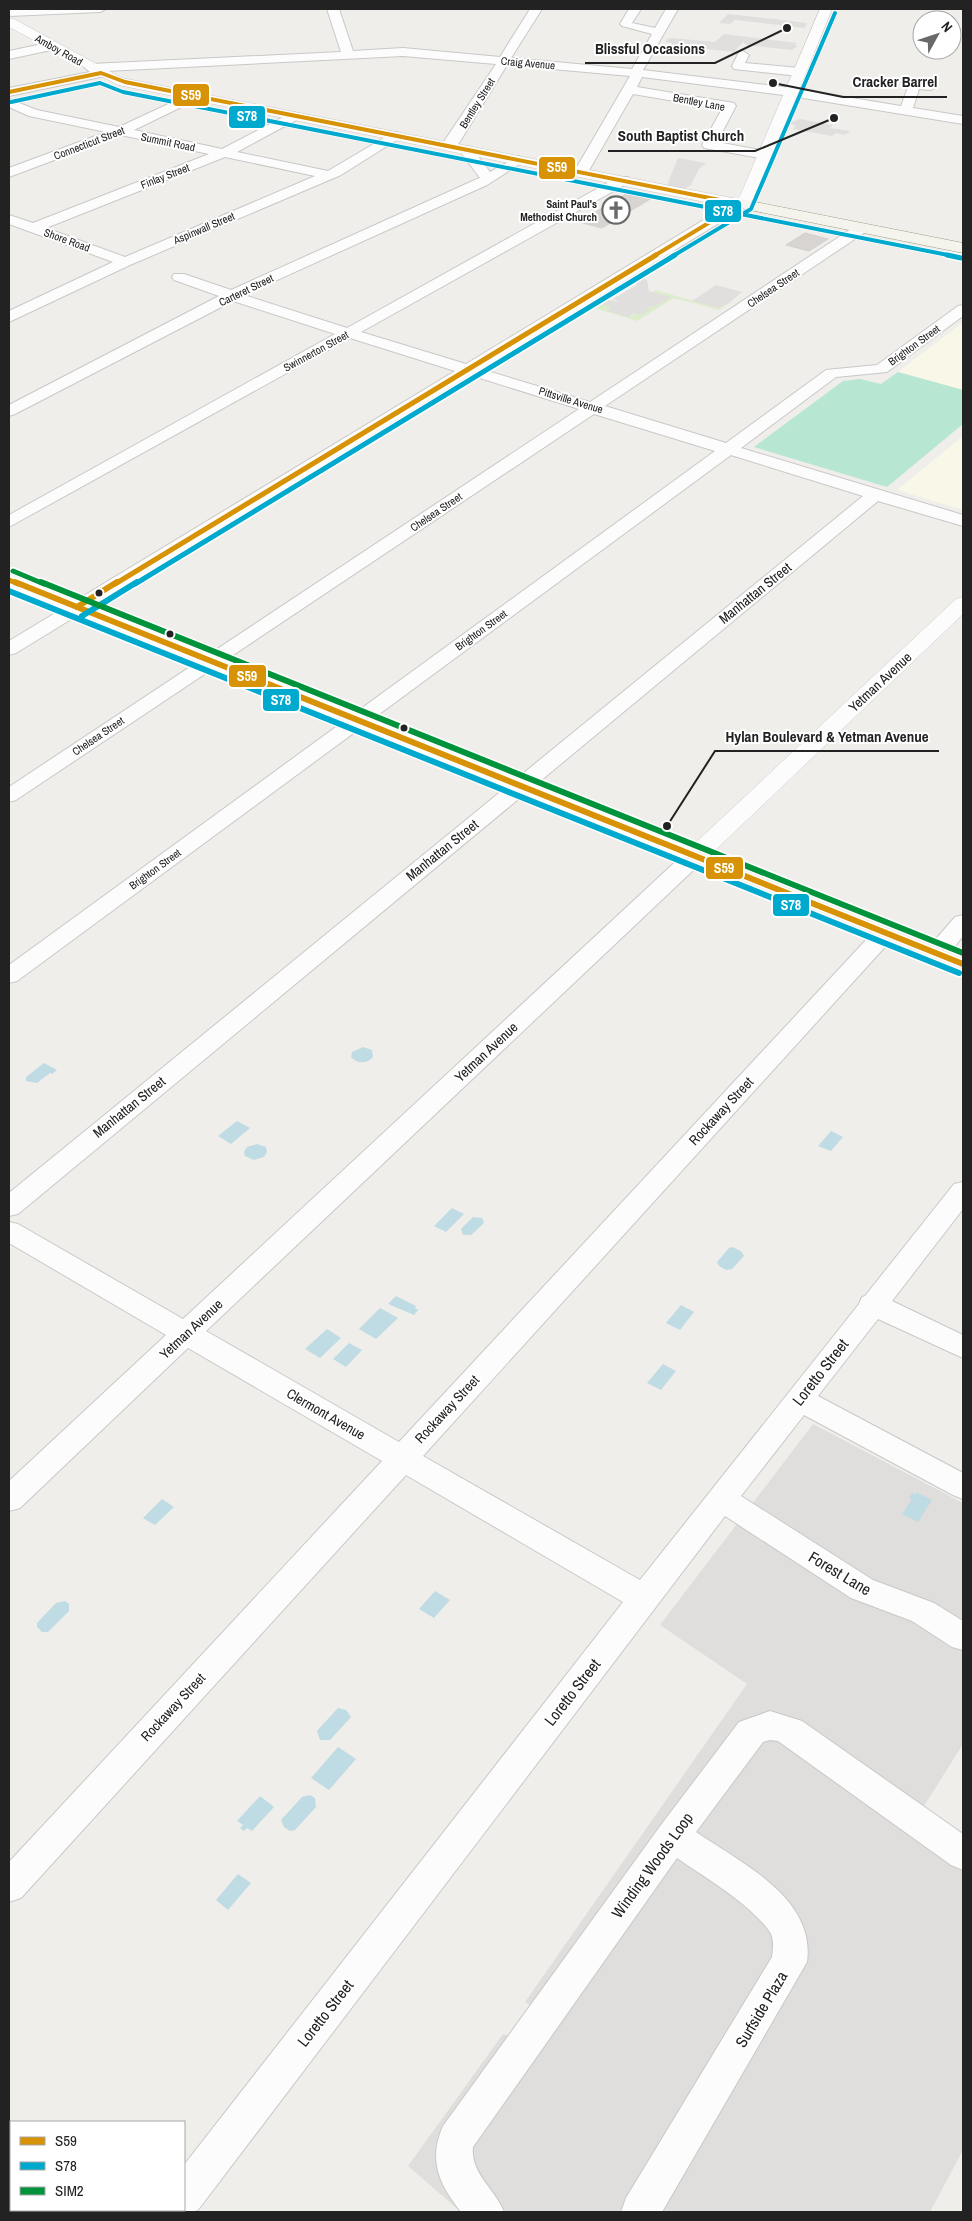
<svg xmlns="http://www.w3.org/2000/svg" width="972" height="2221" viewBox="0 0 972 2221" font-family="'Archivo Narrow',sans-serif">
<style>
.residential{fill:#dfdedc}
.education{fill:#f8f7e8}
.grass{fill:#ddeccb}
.pitch{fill:#b7e6d2}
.parking{fill:#e0dfde}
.water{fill:#bfdbe3}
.building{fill:#d7d4d2;stroke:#d3d0cc}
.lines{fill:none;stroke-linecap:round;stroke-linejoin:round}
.minor-casing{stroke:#c9c8c7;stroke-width:2}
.tertiary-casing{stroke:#c9c8c7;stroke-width:1}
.secondary-casing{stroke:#999a82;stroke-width:1}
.primary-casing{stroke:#a79c86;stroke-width:1}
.minor{fill:#fdfcfc;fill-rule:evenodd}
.tertiary{fill:#fdfcfc;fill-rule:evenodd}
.secondary{fill:#f4f4ed;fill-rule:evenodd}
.primary{fill:#f3ede7;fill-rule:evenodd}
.bus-1-far2-casing{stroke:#fff;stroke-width:5.5}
.bus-1-far1-casing{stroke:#fff;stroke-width:8}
.bus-1-casing{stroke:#fff;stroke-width:9}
.bus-2-far2-casing{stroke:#fff;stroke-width:5.5}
.bus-2-far1-casing{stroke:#fff;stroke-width:8}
.bus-2-casing{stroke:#fff;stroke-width:9}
.bus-3-far1-casing{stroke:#fff;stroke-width:8}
.bus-3-casing{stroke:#fff;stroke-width:9}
.bus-1-far2{stroke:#d79205;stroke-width:4}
.bus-1-far1{stroke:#d79205;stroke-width:5}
.bus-1{stroke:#d79205;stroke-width:6}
.bus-2-far2{stroke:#00a9ce;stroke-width:4}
.bus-2-far1{stroke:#00a9ce;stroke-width:5}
.bus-2{stroke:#00a9ce;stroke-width:6}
.bus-3-far1{stroke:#00933c;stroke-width:5}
.bus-3{stroke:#00933c;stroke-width:6}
.bus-dot{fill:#222;stroke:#fff;stroke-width:2}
.labels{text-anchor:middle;stroke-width:4;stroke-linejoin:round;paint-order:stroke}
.far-street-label{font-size:11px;fill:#222;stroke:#fff}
.far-poi-label{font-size:11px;font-weight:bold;fill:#222;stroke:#fff;text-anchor:end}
.street-label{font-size:14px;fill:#222;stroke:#fff}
.near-street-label{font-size:16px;fill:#222;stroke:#fff}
.leader{fill:none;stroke:#222;stroke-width:2}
.callout-dot{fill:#222;stroke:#fff;stroke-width:2}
.callout-label{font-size:15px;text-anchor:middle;font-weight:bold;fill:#222;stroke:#fff;stroke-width:4;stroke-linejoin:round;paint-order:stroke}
.line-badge{stroke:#fff;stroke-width:2}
.badge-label{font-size:14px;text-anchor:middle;font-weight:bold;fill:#fff}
</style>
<rect width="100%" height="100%" fill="#f0eeeb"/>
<path class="residential" d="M813,1424L963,1503V1744L924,1806L961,1832L963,1831V2150L930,2212H461L408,2166L503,2034L512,2038L530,2005L525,2002L747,1684L660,1625Z"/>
<g class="education">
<path d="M963,322V390L898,372Z"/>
<path d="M963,436V510L897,490Z"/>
</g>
<path class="grass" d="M655,290L718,308L729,303L719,310L674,298L637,321L591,307L599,303L611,307L609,310L628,317L670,297L653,292Z"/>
<path class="pitch" d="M898,372L963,390V424L887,487L754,447L843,381L860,379L881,384Z"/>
<g class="parking">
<path d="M728,14L774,19L807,23L805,28L735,20L730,24L719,23Z"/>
<path d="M724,34L797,43L795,45L798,46L792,50L746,45L743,42L734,52L671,45L672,43L665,42L667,39L672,38L715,42Z"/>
<path d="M800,119L833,125L830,128L850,131L845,135L836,133L832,136L793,129L796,126L791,124L792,122Z"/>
<path d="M678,158L706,163L699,169L691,185L684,189L667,185Z"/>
<path d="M640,278L647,280L649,291L671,297L656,306L649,307L647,308L650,309L641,315L634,313L628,317L608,311L611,307L599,303L604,299L621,302L613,299L637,285L633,282Z"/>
<path d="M716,285L742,292L729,303L718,308L692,301Z"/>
</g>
<g class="water">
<path d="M363,1047L372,1050L373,1057C367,1064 357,1064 351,1057L352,1052Z"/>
<path d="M44,1063L57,1070L52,1074L50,1073L37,1083L26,1081V1077Z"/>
<path d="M237,1121L250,1128L231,1144L218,1136Z"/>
<path d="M831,1131L843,1137L831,1151L818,1146Z"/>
<path d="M257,1144L266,1147L267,1152L264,1157L254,1160L245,1156L244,1152L247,1147Z"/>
<path d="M452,1208L464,1214L446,1232L434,1226Z"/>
<path d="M473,1217L482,1218L484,1223L471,1235H463L461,1229Z"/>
<path d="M733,1247L742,1252L744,1256L732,1269L726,1270L719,1266L717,1262L729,1248Z"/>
<path d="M396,1296L416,1306L415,1308L418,1310L414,1315L388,1304Z"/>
<path d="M681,1305L694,1312L680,1330L666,1323Z"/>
<path d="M380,1308L398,1318L376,1339L359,1329Z"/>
<path d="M327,1329L341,1338L320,1358L305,1349Z"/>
<path d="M349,1343L362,1350L346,1367L333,1359Z"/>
<path d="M663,1364L676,1371L661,1390L647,1383Z"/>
<path d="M916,1492L932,1500L918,1522L902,1514L912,1499L909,1498L912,1493L915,1495Z"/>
<path d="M162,1499L174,1507L155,1525L143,1518Z"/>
<path d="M435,1591L450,1600L434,1618L419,1609Z"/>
<path d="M65,1601L69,1604V1611L48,1632H42L37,1627V1623L56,1603Z"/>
<path d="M338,1708L346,1710L351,1717L330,1740H320L317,1731Z"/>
<path d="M338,1747L356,1759L329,1790L311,1778Z"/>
<path d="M310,1795L315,1798L316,1807L295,1830L290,1831L284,1827L281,1820L302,1797Z"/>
<path d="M260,1796L274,1807L252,1831L247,1828L244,1831L240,1828L243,1825L237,1821Z"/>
<path d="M238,1874L251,1883L228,1910L216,1900Z"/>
</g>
<g class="building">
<path d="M629,192L652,198L602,228L579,222Z"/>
<path d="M805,233L828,239L809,251L786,245Z"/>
</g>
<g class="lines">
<g class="minor-casing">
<g id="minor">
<path d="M27,9H106L100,12L9,16V10Z"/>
<path d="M327,9H339L353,51L403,48L500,57L530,9H542L511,58L632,69L652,34L622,26L620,24L629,9H641L632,23L655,28L666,9H678L643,70L791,88L901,106L910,82H931L937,86L931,90L919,89L913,108L963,116V124L791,96L642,77L637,87L734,103L736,106L717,142L765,151L772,155L765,159L704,148L702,145L722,109L633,94L588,172L581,176L574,172L630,76L507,65L459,143L448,150L441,146L496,64L403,56L106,71L105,76L9,96V88L90,72L85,68L91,64L341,52Z"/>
<path d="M52,42L58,46L56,49L9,59V51Z"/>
<path d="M743,51L749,55L745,63L799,68L805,72L799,76L734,69L732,66L739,52Z"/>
<path d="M194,92L198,93L200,96L198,99L134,130L222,149L293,112L299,116L298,119L237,152L328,171L392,133L397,132L403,136L341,175L130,265L9,322V311L113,262L9,224V215L33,223L209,154L121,135L9,177V168L106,132L29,116L9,107V99L37,110L119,127ZM225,157L315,176L125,257L46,228Z"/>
<path d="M466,146L471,147L490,172L519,156L526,160L487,185L244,295L347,328L618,177H628L630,180L628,183L361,332L466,364L735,201H745L747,204L745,207L481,369L590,402L857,225H867L869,228L867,231L605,406L726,443L826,370L877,365L958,306L963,305V316L887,372L836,377L741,448L963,515V526L878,501L18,1214L9,1216V1193L863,496L731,455L17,981L9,983V965L715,451L594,414L16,800L9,802V787L579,409L470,375L16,653L9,655V641L455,371L350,338L9,527V515L335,334L233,301L15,414L9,416V405L219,296L174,280L172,277L174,274H184L231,290L477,179L480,178L459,150Z"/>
<path d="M695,849L703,851L706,856L703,861L206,1331L399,1442L878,927L886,925L894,927L897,932L894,937L423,1456L640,1580L859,1304L862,1297L865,1296L954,1184L963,1182V1209L892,1301L963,1335V1358L878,1319L818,1396L963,1473V1499L953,1495L804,1415L741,1496L873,1580L934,1603L963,1621V1650L952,1647L912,1621L851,1598L725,1516L198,2210L191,2212H152L153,2210H184V2165L623,1602L406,1475L21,1898L9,1902V1862L382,1461L188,1348L20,1508L9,1511V1481L166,1335L9,1243V1222L18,1224L183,1319L687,851Z"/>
<path d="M963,915V936C953,948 946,963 928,958L924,953L928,948L955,917Z"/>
<path d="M770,1711L802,1721L963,1834V1870L951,1865L778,1741L770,1740L763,1742L696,1832C741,1863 816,1898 807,1962L662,2212H621L626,2198L772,1957C773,1950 774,1941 771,1934C755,1907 703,1876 677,1858L473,2147C470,2173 496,2190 504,2212H461C439,2184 428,2161 443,2126L661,1825L739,1722Z"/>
</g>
</g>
<g class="tertiary-casing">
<g id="tertiary">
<path d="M820,9H832L755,198L745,207L740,209L118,85L9,27V18L14,19L122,78L737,199L740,196Z"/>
<path d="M9,574L692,846L956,599L963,597V614L704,861L695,863L9,587Z"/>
</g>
</g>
<g class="secondary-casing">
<path id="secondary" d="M740,199L963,243V253L735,207L732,204L735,201Z"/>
</g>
<g class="primary-casing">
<path id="primary" d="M695,849L963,955V972L686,861L683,856L686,851Z"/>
</g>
<use href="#minor" class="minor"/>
<use href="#tertiary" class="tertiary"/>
<use href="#secondary" class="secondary"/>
<use href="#primary" class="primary"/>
<g class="bus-1-far2-casing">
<g id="bus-1-far2">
<path d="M9,92L101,73L125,82L740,204"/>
<path d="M654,256L740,204"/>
</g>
</g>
<g class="bus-1-far1-casing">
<g id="bus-1-far1">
<path d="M9,580L18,584"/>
<path d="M115,584L656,255"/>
</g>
</g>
<g class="bus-1-casing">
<g id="bus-1">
<path d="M15,582L963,964"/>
<path d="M77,607L117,582"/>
</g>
</g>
<g class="bus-2-far2-casing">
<g id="bus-2-far2">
<path d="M11,102L100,83L123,92L953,256"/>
<path d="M673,256L751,209L835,13"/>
</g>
</g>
<g class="bus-2-far1-casing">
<g id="bus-2-far1">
<path d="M947,255L961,258"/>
<path d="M135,584L675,255"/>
</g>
</g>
<g class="bus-2-casing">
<g id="bus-2">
<path d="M9,591L959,973"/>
<path d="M82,616L137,582"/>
</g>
</g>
<g class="bus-3-far1-casing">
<path id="bus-3-far1" d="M13,571L44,584"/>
</g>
<g class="bus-3-casing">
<path id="bus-3" d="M41,582L963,953"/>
</g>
<use href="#bus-1-far2" class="bus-1-far2"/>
<use href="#bus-1-far1" class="bus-1-far1"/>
<use href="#bus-1" class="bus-1"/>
<use href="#bus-2-far2" class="bus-2-far2"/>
<use href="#bus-2-far1" class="bus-2-far1"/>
<use href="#bus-2" class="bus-2"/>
<use href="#bus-3-far1" class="bus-3-far1"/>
<use href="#bus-3" class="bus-3"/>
</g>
<defs>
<g id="church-ring" transform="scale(1.4375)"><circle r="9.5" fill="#fff" stroke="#6a6968" stroke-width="1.5"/><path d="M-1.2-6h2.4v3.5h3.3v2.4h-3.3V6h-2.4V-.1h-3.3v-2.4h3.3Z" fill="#6a6968"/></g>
</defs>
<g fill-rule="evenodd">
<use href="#church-ring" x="616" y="210"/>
</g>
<g class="bus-dot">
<circle cx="99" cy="593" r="4.5"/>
<circle cx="170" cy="634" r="4.5"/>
<circle cx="404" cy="728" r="4.5"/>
</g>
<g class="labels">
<g class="far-street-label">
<text transform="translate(59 50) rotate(29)" y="4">Amboy Road</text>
<text transform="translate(528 63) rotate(5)" y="4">Craig Avenue</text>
<text transform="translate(699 102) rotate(11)" y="4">Bentley Lane</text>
<text transform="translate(477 103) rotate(-58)" y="4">Bentley Street</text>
<text transform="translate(168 142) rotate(12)" y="4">Summit Road</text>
<text transform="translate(89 143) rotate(-21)" y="4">Connecticut Street</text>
<text transform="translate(165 176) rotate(-21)" y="4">Finlay Street</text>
<text transform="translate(204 228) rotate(-23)" y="4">Aspinwall Street</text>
<text transform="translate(67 240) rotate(20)" y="4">Shore Road</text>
<text transform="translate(773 288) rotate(-34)" y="4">Chelsea Street</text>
<text transform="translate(246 290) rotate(-26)" y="4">Carteret Street</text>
<text transform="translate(914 345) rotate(-36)" y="4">Brighton Street</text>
<text transform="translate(316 351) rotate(-29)" y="4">Swinnerton Street</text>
<text transform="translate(571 400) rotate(17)" y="4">Pittsville Avenue</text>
<text transform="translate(436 512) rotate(-34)" y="4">Chelsea Street</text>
<text transform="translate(481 630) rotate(-36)" y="4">Brighton Street</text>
<text transform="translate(98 736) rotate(-34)" y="4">Chelsea Street</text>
<text transform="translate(155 869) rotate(-36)" y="4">Brighton Street</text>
</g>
<g class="far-poi-label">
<text x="597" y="208">Saint Paul's<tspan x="597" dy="13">Methodist Church</tspan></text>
</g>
<g class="street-label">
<text transform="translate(755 593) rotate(-39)" y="5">Manhattan Street</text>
<text transform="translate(880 682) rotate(-43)" y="5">Yetman Avenue</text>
<text transform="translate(442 850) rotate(-39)" y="5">Manhattan Street</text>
<text transform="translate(486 1052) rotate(-43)" y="5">Yetman Avenue</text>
<text transform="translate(129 1107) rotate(-39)" y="5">Manhattan Street</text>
<text transform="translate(721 1111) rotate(-47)" y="5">Rockaway Street</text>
<text transform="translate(191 1329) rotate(-43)" y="5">Yetman Avenue</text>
<text transform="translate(447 1409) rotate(-47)" y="5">Rockaway Street</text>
<text transform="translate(326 1414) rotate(30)" y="5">Clermont Avenue</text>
<text transform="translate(173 1707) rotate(-47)" y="5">Rockaway Street</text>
</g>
<g class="near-street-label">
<text transform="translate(820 1372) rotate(-52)" y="6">Loretto Street</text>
<text transform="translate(840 1573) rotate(31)" y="6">Forest Lane</text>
<text transform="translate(572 1692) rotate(-52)" y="6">Loretto Street</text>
<text transform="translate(652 1865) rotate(-54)" y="6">Winding Woods Loop</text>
<text transform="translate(761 2009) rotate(-59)" y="6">Surfside Plaza</text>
<text transform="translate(325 2013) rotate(-52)" y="6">Loretto Street</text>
</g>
</g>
<path class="leader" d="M787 28L715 63H585M773 83L843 97H947M834 118L755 151H608M667 826L715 751H939"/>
<g class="callout-dot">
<circle cx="787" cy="28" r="5"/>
<circle cx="773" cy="83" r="5"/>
<circle cx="834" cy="118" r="5"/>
<circle cx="667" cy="826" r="5"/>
</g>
<g class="callout-label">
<text x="650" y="54">Blissful Occasions</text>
<text x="895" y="87">Cracker Barrel</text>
<text x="681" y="141">South Baptist Church</text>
<text x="827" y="742">Hylan Boulevard &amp; Yetman Avenue</text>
</g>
<g class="line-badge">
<rect x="172" y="83" width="38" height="24" rx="5" fill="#d79205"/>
<rect x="228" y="105" width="38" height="24" rx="5" fill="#00a9ce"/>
<rect x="538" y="156" width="38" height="24" rx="5" fill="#d79205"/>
<rect x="704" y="199" width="38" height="24" rx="5" fill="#00a9ce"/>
<rect x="228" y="664" width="39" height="24" rx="5" fill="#d79205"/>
<rect x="262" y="688" width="38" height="24" rx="5" fill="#00a9ce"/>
<rect x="705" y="856" width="39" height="24" rx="5" fill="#d79205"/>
<rect x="772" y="893" width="38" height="24" rx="5" fill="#00a9ce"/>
</g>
<g class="badge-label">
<text x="191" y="100">S59</text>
<text x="247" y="121">S78</text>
<text x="557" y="172">S59</text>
<text x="723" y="216">S78</text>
<text x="247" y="681">S59</text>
<text x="281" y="705">S78</text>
<text x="724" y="873">S59</text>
<text x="791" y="910">S78</text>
</g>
<rect width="972" height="2221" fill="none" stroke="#222222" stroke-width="20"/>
<rect x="10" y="2121" width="175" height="90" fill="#ffffff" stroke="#a7a7a7"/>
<rect x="20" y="2137" width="25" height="8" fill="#d79205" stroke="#a7a7a7"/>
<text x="55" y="2146" font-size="15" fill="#222222">S59</text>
<rect x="20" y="2162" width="25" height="8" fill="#00a9ce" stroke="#a7a7a7"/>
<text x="55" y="2171" font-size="15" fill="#222222">S78</text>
<rect x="20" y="2187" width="25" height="8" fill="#00933c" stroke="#a7a7a7"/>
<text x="55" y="2196" font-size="15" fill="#222222">SIM2</text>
<g transform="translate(937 35) rotate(50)"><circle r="24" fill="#ffffff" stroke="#a7a7a7"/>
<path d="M0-4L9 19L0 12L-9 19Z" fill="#6a6968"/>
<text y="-8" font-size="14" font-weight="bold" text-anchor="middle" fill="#222222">N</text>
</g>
</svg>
